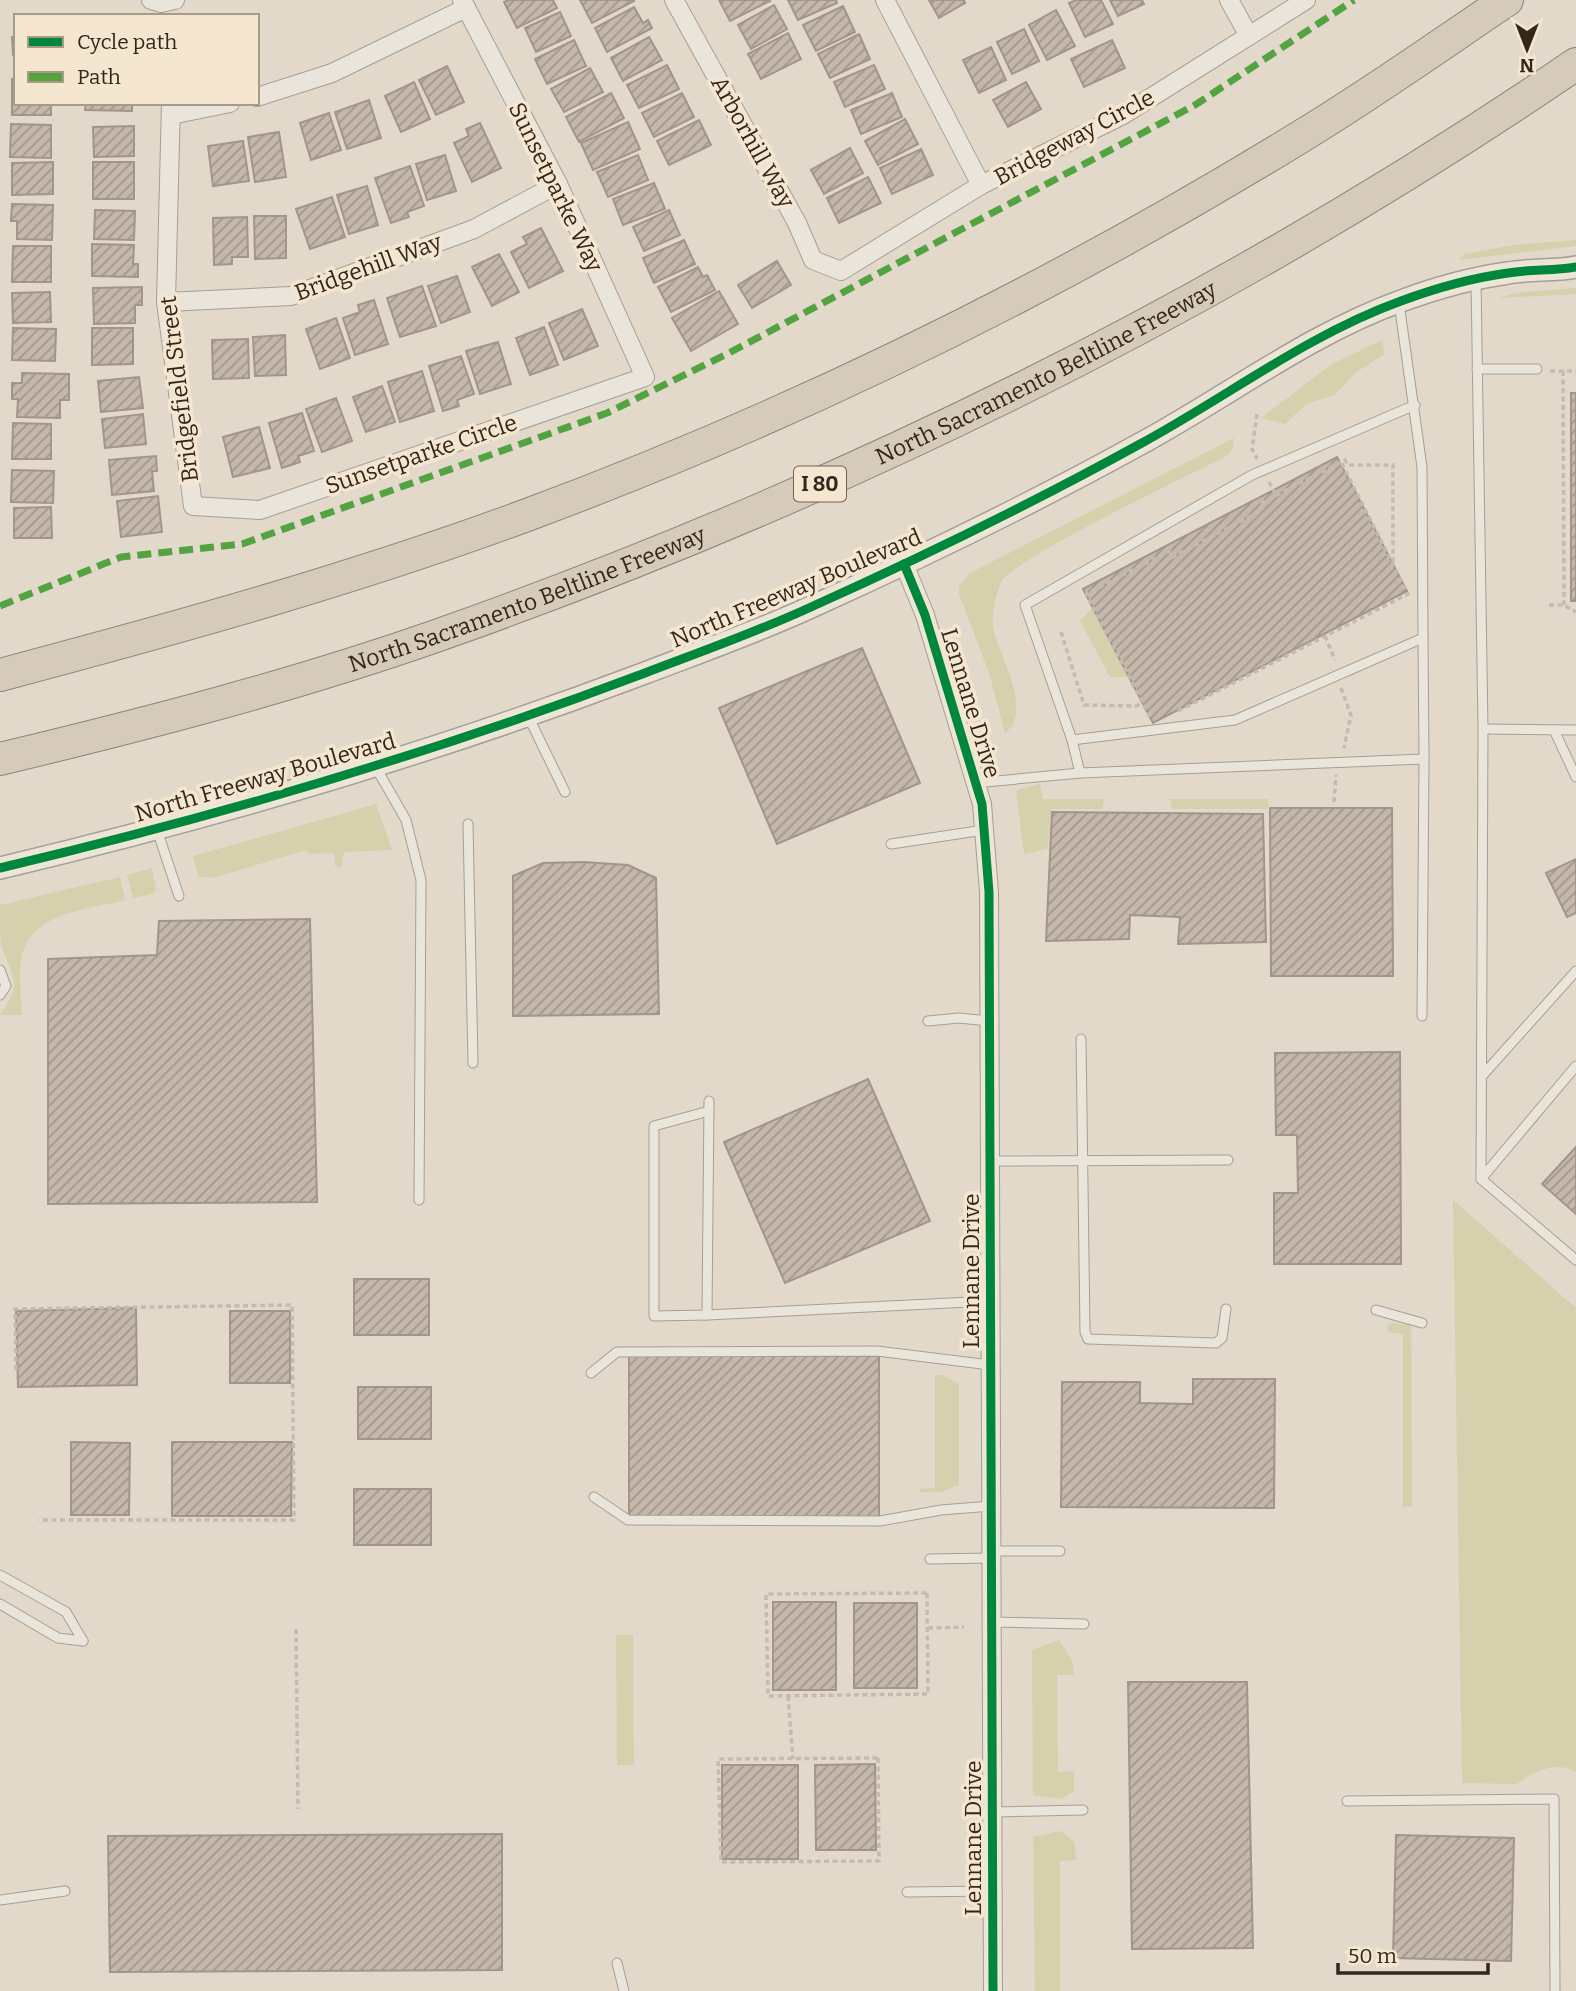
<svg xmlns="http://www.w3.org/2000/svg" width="1576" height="1991" viewBox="0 0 1576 1991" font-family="Bitter,serif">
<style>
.green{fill:#d4d1ac}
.building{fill:url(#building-hatch);stroke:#a2958a;stroke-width:2}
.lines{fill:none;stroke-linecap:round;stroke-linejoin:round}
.service-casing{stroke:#a79e94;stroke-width:11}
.minor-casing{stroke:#a79e94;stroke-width:20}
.tertiary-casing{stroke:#a79e94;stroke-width:24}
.motorway-casing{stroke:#8c847a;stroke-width:34}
.path{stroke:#c3bbb2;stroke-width:3.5;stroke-dasharray:5 3.5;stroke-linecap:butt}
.service{stroke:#eae5db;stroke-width:9}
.minor{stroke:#eae5db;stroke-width:18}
.tertiary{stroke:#eae5db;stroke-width:21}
.motorway{stroke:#d6cabb;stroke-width:32}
.quiet{stroke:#53a341;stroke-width:7;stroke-dasharray:14 7;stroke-linecap:butt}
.cycleway-casing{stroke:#f5e7cf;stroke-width:13}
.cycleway{stroke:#00873e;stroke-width:9}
.labels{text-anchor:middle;stroke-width:7;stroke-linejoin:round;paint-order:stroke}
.shield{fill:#f5e7cf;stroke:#6f6052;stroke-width:2}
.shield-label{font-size:21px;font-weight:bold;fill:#35261c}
.street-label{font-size:23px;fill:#35261c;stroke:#f5e7cf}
</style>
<defs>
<pattern id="building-hatch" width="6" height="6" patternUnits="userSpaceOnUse" patternTransform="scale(1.75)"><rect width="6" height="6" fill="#c6b7ab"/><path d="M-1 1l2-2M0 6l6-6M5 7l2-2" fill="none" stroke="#a2958a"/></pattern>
</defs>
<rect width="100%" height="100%" fill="#e2d9ca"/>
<g class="green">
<path d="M1576,240V246L1459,260L1464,254L1514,245Z"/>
<path d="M1576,288V294L1498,298L1516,293Z"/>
<path d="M1382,340L1385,354L1355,373L1335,395L1306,404L1285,424L1261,418L1332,364Z"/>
<path d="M1234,438L1233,448L1227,456C1191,474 1017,557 1002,581C996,591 991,617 993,628C999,655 1034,712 1005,733L989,673L959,594V587L968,574Z"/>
<path d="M1092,608L1128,677H1110L1080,621Z"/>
<path d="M1040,784L1043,799H1104L1102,809H1051L1048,849L1024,854L1016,790Z"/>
<path d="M1170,799H1268V809H1172Z"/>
<path d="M376,804L392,850L344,852L342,865L339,868L335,866L334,853L308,854L307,850L212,878L198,876L193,856Z"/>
<path d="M152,868L156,890L152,894L133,898L127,875Z"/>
<path d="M120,877L125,900C86,910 28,912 21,961C19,978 21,998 22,1015H0C24,983 12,978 1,944C0,933 0,917 0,905Z"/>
<path d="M1453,1200L1576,1308V1772C1557,1760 1532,1772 1517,1784L1462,1783Z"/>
<path d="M1392,1323L1411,1325L1412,1507H1403V1334L1389,1332L1387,1326Z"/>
<path d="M935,1375H942L959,1384V1485L941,1492H920V1489L935,1488Z"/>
<path d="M616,1635H633L634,1765H617Z"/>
<path d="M1059,1640L1072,1660L1074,1675H1057L1058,1772L1074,1771V1791L1061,1799L1033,1795L1032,1650Z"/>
<path d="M1061,1831L1074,1842L1076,1860L1060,1861V1991H1035L1033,1837Z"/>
</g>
<g class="building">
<path d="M509,0H553L557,8L517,28L504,2Z"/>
<path d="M580,0H633L634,1L592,23Z"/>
<path d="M719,0H769L770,1L730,21Z"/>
<path d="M788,0H836L837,3L798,20Z"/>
<path d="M929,0H964L965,3L939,18Z"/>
<path d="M1076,0H1101L1113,24L1085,37L1069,3Z"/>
<path d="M1110,0H1142L1144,4L1118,16Z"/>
<path d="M774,5L787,29L751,49L738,25Z"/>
<path d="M843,6L855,32L816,51L803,25Z"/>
<path d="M634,7L643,23L648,20L652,28L607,52L595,28Z"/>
<path d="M1056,10L1075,46L1047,60L1029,25Z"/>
<path d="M560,12L571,36L536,52L525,28Z"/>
<path d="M1024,29L1039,61L1012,74L997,42Z"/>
<path d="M788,33L801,59L761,79L748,54Z"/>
<path d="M859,34L870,59L830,78L818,54Z"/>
<path d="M16,36V55H13L12,37Z"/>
<path d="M649,37L662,60L623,81L611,58Z"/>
<path d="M574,40L586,66L547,84L535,59Z"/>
<path d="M1112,40L1125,68L1084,87L1071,59Z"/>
<path d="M991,47L1006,80L979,93L963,60Z"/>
<path d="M667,65L679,89L639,108L627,85Z"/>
<path d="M874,65L885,89L845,107L834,82Z"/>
<path d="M447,66L464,102L436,115L419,80Z"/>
<path d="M590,68L603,92L564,112L551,89Z"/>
<path d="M12,79H16V103H51V115H12Z"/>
<path d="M414,82L430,119L401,132L385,96Z"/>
<path d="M1026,82L1041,109L1008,127L993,100Z"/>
<path d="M611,93L624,118L579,142L566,117Z"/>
<path d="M682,93L694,117L654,137L642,113Z"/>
<path d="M892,93L902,117L861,134L851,110Z"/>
<path d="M369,100L381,138L347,149L335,112Z"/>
<path d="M86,103H132V111L85,110Z"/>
<path d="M329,113L341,150L311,160L300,123Z"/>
<path d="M905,119L918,144L878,165L865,141Z"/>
<path d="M699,120L711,145L669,165L657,141Z"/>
<path d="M628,122L640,149L593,170L581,143Z"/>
<path d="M480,123L501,168L472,182L454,143L469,136L466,129Z"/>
<path d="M11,124L51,125V158L10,157Z"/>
<path d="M134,126V156L94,157L93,127Z"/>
<path d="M279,132L286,177L255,182L248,137Z"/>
<path d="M243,141L249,181L213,186L208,146Z"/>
<path d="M850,148L863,173L824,194L811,170Z"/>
<path d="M921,149L933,175L892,194L880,168Z"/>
<path d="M445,155L456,191L427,200L416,164Z"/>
<path d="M638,155L648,180L608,197L597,172Z"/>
<path d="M53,162V194L12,195V163Z"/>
<rect x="93" y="162" width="41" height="37"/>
<path d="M410,166L424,206L407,212L409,217L391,223L375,178Z"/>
<path d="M868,177L881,203L839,223L827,198Z"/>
<path d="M654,183L665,209L623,225L613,199Z"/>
<path d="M367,186L378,225L349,234L337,195Z"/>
<path d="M332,197L345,237L310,249L296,209Z"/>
<path d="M12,204L53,205L52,240L17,239V221H11Z"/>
<path d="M95,210L135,211L134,240L94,239Z"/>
<path d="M669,210L680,235L644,251L633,227Z"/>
<path d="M254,216H286V258L255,259Z"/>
<path d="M247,217L248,257H232V264L214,265L213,218Z"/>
<path d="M541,228L563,271L529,288L511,252L527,244L523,237Z"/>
<path d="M684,240L695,264L654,283L643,258Z"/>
<path d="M92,244L134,245L133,264H138V277L92,276Z"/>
<path d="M13,246H51V282H12Z"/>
<path d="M499,254L519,292L492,306L472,267Z"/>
<path d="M777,261L791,285L752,308L738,285Z"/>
<path d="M698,267L703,277L707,275L715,290L671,312L658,287Z"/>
<path d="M457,276L470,312L441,323L428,286Z"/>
<path d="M422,286L436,326L400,337L387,298Z"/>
<path d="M142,287V305H135V323L94,324L93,288Z"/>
<path d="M719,291L738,324L691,351L672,318Z"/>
<path d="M50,292L51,322L13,323L12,293Z"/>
<path d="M374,300L388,344L355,355L343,318L360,312L358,305Z"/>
<path d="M582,309L598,346L564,360L549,323Z"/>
<path d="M336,318L350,358L320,369L306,329Z"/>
<path d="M544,327L558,365L530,375L516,338Z"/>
<path d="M13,328L56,329L55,361L12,360Z"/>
<path d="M92,328H133V364L92,365Z"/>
<path d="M285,335L286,375L255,376L253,337Z"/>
<path d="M248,339L249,378L213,379L212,340Z"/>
<path d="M498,342L511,384L480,394L466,351Z"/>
<path d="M461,356L474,394L457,400L459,406L443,411L429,366Z"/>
<path d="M422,371L434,411L400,422L388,382Z"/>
<path d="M22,373L69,374V400H60V418L17,417L18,399H12V383H22Z"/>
<path d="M139,377L143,408L101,412L98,381Z"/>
<path d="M382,386L395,422L366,432L353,397Z"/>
<rect x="1571" y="393" width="5" height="208"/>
<path d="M336,398L352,441L322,452L306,409Z"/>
<path d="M302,413L314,451L298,456L300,462L282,468L269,423Z"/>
<path d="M143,414L146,444L105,448L102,419Z"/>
<path d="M13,423L51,424V459H12Z"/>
<path d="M259,427L270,468L233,477L223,437Z"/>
<path d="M156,456L157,471H152L154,491L112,495L109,460Z"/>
<path d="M1337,457L1407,591L1153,723L1083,589Z"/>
<path d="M12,470L54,471L53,503L11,502Z"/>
<path d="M158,496L162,532L121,537L117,501Z"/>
<path d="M51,507L52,538H14V508Z"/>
<path d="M862,648L920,783L777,844L719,708Z"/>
<path d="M1270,808H1392L1393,976H1271Z"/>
<path d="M1052,812L1263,814L1266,942L1178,944L1180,917L1130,915L1129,939L1046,941Z"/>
<path d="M1576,859V913L1567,917L1546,873Z"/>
<path d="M584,862L628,865L656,878L659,1014L513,1016V876L543,863Z"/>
<path d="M310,919L317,1202L48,1204V959L157,955L159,921Z"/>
<path d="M1400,1052L1401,1264H1274V1193H1298L1297,1135H1276L1275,1053Z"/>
<path d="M868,1079L930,1221L785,1283L724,1142Z"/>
<path d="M1576,1147V1214L1542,1184Z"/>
<rect x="354" y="1279" width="75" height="56"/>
<path d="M136,1308L137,1385L18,1387L16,1311Z"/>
<rect x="230" y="1311" width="60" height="72"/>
<rect x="629" y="1356" width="250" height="161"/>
<path d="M1193,1379H1275L1274,1508L1061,1507L1062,1382H1140V1403L1193,1404Z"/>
<rect x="358" y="1387" width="73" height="52"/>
<path d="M71,1442L130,1443L129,1515H71Z"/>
<path d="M172,1442H292L291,1516H172Z"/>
<rect x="354" y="1489" width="77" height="56"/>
<rect x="773" y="1602" width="63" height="88"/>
<rect x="854" y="1603" width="63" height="85"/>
<path d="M1128,1682H1247L1253,1948L1132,1949Z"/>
<path d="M875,1764L876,1850H816L815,1765Z"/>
<rect x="722" y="1765" width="76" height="94"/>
<path d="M502,1834V1970L110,1972L108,1836Z"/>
<path d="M1396,1835L1514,1838L1511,1961L1393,1958Z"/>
</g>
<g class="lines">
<g class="service-casing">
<g id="service">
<path d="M1476,280L1483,729L1481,1179L1576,1260"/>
<path d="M1399,303L1422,467L1423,638L1235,720L1072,740L1025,605L1252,475L1415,405"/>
<path d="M1477,369H1537"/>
<path d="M528,716L565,792"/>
<path d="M1483,729L1576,730"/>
<path d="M1554,730L1576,777"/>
<path d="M1072,740L1080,773L1424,759L1423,638"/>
<path d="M375,766L406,820L421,880L419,1200"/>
<path d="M975,783L1080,773"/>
<path d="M468,824L473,1063"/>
<path d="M157,830L179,896"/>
<path d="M891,844L984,830"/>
<path d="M0,970L6,986L0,995"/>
<path d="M1422,1016L1424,759"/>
<path d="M928,1021L959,1018L989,1021"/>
<path d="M1081,1039L1085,1332L1088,1339L1216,1343L1222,1338L1226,1309"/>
<path d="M1482,1076L1576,971"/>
<path d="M709,1101L707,1315L990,1301"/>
<path d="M990,1161L1228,1160"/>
<path d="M1481,1179L1576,1066"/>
<path d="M1376,1310L1422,1323"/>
<path d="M707,1315L654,1316V1126L709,1111"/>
<path d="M591,1373L617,1352L877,1351L990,1365"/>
<path d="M594,1497L628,1520L880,1521L941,1510L991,1506"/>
<path d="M991,1551H1060"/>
<path d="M930,1559L991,1558"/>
<path d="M0,1575L66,1612L83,1641"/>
<path d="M0,1604L58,1638L83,1641"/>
<path d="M991,1622L1084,1624"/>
<path d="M1347,1801L1554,1799L1555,1991"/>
<path d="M992,1812L1083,1810"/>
<path d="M907,1892L992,1891"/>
<path d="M0,1900L65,1891"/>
<path d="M617,1963L624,1991"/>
</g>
</g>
<g class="minor-casing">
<g id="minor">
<path d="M151,0L161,3L175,0"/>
<path d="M674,0L797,223L813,260L841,271L981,185L1123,115L1306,0"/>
<path d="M885,0L981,185"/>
<path d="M1229,0L1249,36"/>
<path d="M257,97L332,73L466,8"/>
<path d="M171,103L166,302L193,506L260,510L645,377L558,184L462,0"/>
<path d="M171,115L230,103"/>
<path d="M166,302L291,296L474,229L558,184"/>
<path d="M904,564L925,615L982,804L989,892L993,1991"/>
</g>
</g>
<g class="tertiary-casing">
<path id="tertiary" d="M0,868C219,816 434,753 645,673C700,652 757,632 811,607C922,557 1033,503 1140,444C1227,397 1307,335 1401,301C1436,288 1472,278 1508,273C1530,269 1554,271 1576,267"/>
</g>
<g class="motorway-casing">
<g id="motorway">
<path d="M0,675C177,628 354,579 527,515C796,415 1061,284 1305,134C1374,92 1440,45 1507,0"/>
<path id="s1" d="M0,759C146,724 293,686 436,636C841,493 1221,306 1576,64"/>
</g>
</g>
<g class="path">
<path d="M1550,371H1576"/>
<path d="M1563,371L1564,605"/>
<path d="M1257,414L1252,449L1257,459"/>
<path d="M1269,482L1276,495"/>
<path d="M1549,605H1564L1576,612"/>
<path d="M1061,632L1084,705L1136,706L1143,702"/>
<path d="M1325,636L1335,660"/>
<path d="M1341,688L1351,715L1344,748"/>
<path d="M1178,711L1408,594L1341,462"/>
<path d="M1150,717L1086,594L1169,551L1173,557L1262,510L1259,504L1345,460L1348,465H1393V564"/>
<path d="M1334,802L1336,775"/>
<path d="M16,1370L15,1309L292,1305L294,1520H39"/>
<path d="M927,1593L928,1694L768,1696L766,1594Z"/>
<path d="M928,1628L964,1627"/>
<path d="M296,1629L298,1809"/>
<path d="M788,1696L793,1759"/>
<path d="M878,1758L879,1861L721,1862L718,1759Z"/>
</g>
<use href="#service" class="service"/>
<use href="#minor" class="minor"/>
<use href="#tertiary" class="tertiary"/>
<use href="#motorway" class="motorway"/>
<path class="quiet" d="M0,606L121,557L242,544L607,413L727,354L1195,105L1354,0"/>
<g class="cycleway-casing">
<g id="cycleway">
<path d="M904,564L925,615L982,804L989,892L993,1991"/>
<path d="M0,868C219,816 434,753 645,673C700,652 757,632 811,607C922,557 1033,503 1140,444C1227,397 1307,335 1401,301C1436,288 1472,278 1508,273C1530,269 1554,271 1576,267"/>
</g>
</g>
<use href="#cycleway" class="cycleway"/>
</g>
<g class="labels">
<rect class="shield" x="794" y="466.5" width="52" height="35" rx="5"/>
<g class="shield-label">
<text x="820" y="491">I 80</text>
</g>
<g class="street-label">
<text transform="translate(1074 137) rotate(-28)" y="8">Bridgeway Circle</text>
<text transform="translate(753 142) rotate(61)" y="8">Arborhill Way</text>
<text transform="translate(556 187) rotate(64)" y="8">Sunsetparke Way</text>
<text transform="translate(368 267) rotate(-20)" y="8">Bridgehill Way</text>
<text dy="8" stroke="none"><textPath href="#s1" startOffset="1118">North Sacramento Beltline Freeway</textPath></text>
<text transform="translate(179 389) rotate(-97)" y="8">Bridgefield Street</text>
<text transform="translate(421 454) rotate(-19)" y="8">Sunsetparke Circle</text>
<text transform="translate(796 588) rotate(-23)" y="8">North Freeway Boulevard</text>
<text dy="8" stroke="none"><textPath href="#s1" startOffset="551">North Sacramento Beltline Freeway</textPath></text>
<text transform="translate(971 703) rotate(73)" y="8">Lennane Drive</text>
<text transform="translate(265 777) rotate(-16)" y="8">North Freeway Boulevard</text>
<text transform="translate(971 1271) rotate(-90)" y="8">Lennane Drive</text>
<text transform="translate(973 1838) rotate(-90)" y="8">Lennane Drive</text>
</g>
</g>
<rect x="14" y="14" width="245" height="91" fill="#f5e7cf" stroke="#a89a87" stroke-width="2"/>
<rect x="28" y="37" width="35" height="10" fill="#00873e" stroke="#a89a87" stroke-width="2"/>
<text x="77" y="49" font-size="21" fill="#35261c">Cycle path</text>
<rect x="28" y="72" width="35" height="10" fill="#53a341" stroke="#a89a87" stroke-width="2"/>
<text x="77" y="84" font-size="21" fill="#35261c">Path</text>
<g transform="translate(1527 49) rotate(180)" stroke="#f5e7cf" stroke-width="5" paint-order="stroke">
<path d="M0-5L12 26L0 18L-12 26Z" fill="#35261c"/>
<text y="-10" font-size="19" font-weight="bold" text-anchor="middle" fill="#35261c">N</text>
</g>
<path d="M1338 1963v10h150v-10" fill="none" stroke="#35261c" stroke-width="3.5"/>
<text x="1348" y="1963" font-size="21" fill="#35261c" stroke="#f5e7cf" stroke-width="5" paint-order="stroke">50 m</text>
</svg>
